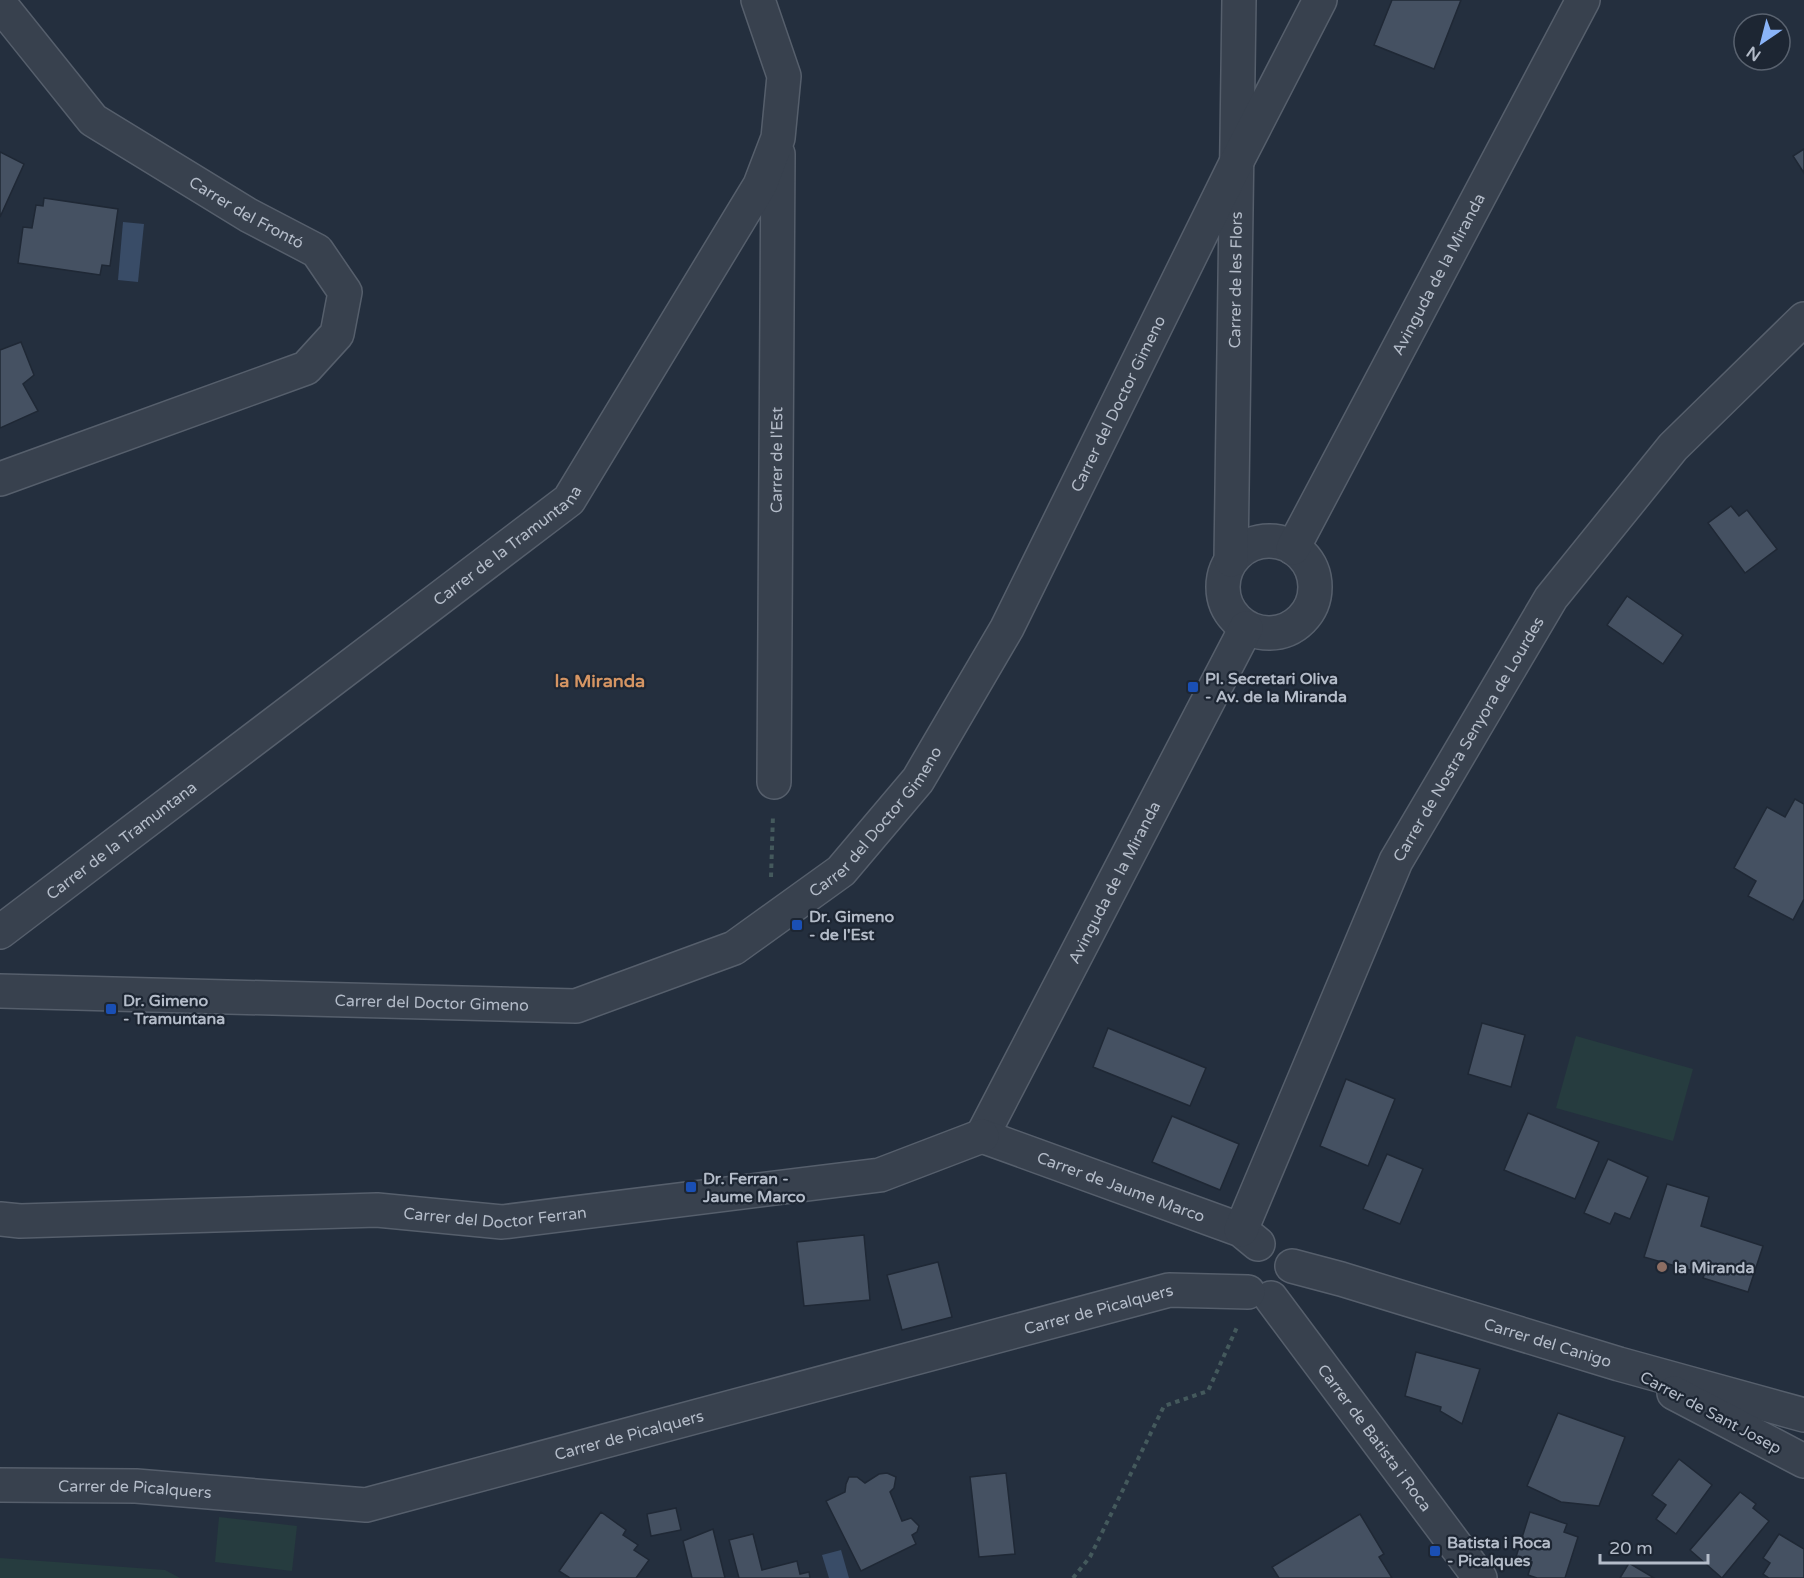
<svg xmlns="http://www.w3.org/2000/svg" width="1804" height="1578" viewBox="0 0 1804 1578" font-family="'Varela Round',sans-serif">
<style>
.green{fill:#263c3f}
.water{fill:#394c67}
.building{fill:#455162;stroke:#1f2835;stroke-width:1.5}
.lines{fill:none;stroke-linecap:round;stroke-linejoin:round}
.minor-casing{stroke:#565f6c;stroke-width:36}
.path{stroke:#44595c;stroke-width:4;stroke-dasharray:4.5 4.5;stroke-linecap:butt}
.minor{stroke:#38414e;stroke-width:33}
.transit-dot{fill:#1a4fb4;stroke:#1d2633;stroke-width:2}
.education-dot{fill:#8d6e63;stroke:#1d2633;stroke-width:2}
.labels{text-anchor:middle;stroke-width:4.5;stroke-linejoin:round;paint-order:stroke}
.street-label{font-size:16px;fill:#b4bcc9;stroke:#1d2633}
.poi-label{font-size:16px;font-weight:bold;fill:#b4bcc9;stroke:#1d2633;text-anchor:start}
.neighbourhood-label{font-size:18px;font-weight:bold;fill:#d59563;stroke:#1d2633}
</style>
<rect width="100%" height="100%" fill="#242f3e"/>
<g class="green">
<path d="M1576,1036L1693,1069L1673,1141L1556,1108Z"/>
<path d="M219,1517L297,1526L292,1571L215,1562Z"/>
<path d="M0,1558L165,1570L180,1578H0Z"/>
</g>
<g class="water">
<path d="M123,222L144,224L138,282L118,280Z"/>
<path d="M841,1550L849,1578H829L822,1555Z"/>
</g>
<g class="building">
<path d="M1392,0H1461L1434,69L1374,45Z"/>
<path d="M1804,149V173L1793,156Z"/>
<path d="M0,152L24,164L0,217Z"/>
<path d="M44,198L118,209L110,266L102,265L100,275L18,263L23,227L32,228L36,205L43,206Z"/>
<path d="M21,342L34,375L23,384L38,411L0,428V350Z"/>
<path d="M1731,506L1739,516L1747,510L1777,549L1745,573L1708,523Z"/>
<path d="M1627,596L1683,635L1663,664L1607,625Z"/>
<path d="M1795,799L1804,804V899L1793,920L1748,896L1756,881L1734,868L1767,807L1785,817Z"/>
<path d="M1482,1023L1525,1035L1511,1087L1468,1074Z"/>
<path d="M1108,1028L1206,1068L1190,1106L1093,1067Z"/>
<path d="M1346,1079L1395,1099L1368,1166L1320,1146Z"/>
<path d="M1528,1113L1599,1142L1575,1199L1504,1170Z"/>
<path d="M1172,1116L1239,1144L1220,1190L1152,1162Z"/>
<path d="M1387,1154L1423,1169L1400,1224L1363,1209Z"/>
<path d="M1608,1159L1648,1177L1630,1219L1615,1213L1610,1224L1584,1213Z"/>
<path d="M1667,1184L1709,1197L1701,1226L1763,1246L1748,1292L1703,1278L1706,1270L1694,1266L1693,1271L1644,1257Z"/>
<path d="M864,1235L870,1300L804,1306L797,1242Z"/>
<path d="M938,1262L952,1317L902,1330L887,1275Z"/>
<path d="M1416,1352L1480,1369L1462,1424L1440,1411L1441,1407L1405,1396Z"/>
<path d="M1558,1413L1625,1437L1599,1506L1561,1502L1527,1486Z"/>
<path d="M1679,1459L1712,1485L1676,1534L1656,1519L1666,1505L1652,1495Z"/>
<path d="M887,1473L896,1477L894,1488L890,1492L902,1521L911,1518L919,1526L917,1532L912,1535L916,1544L861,1571L826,1501L845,1492L846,1484L849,1477H857L865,1483L879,1474Z"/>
<path d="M1006,1473L1015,1554L979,1557L970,1477Z"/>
<path d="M1740,1492L1756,1504L1753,1508L1769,1521L1722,1578L1690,1550Z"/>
<path d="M676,1508L681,1530L651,1536L647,1514Z"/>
<path d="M601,1512L626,1530L623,1535L638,1545L634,1550L649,1560L636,1578H570L559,1571Z"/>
<path d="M1530,1512L1567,1524L1564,1532L1578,1537L1565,1578H1537L1528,1575L1532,1562L1516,1557Z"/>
<path d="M1360,1514L1384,1554L1379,1557L1392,1578H1279L1272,1567Z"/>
<path d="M713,1529L725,1578H692L683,1541Z"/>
<path d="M753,1534L762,1570L797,1561L800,1574L809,1572L810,1578H739L729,1540Z"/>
<path d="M1779,1534L1804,1549V1578H1769L1763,1574L1770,1563L1763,1558Z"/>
<path d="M1629,1563L1654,1578H1620Z"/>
</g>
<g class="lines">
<g class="minor-casing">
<g id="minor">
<path id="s1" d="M0,4L93,120L248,215L317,251L345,292L337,334L306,368L0,479"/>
<circle cx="1269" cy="587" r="46"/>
<path id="s2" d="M1293,548L1583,0"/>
<path id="s3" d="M1231,560L1239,0"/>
<path id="s4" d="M774,782L778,154"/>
<path id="s5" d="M0,932L569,500L760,185L778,138L784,76L758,0"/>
<path id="s6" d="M0,991L576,1006L734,948L841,871L918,780L1007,628L1236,163L1320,0"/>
<path id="s7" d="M982,1136L1246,628"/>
<path id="s8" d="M982,1136L1241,1230L1258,1244"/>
<path id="s9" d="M0,1219L20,1221L377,1210L502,1222L880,1175L982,1136"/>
<path id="s10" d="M1241,1230L1396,861L1551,598L1673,447L1804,319"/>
<path id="s11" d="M1292,1266L1341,1279L1619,1364L1804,1415"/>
<path id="s12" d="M1271,1298L1480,1578"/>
<path d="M1674,1393L1804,1461"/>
<path id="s13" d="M0,1485L136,1486L366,1505L1169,1290L1248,1292"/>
</g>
</g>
<g class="path">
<path d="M771,877L773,815"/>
<path d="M1073,1578L1090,1557L1164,1406L1208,1391L1238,1325"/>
</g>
<use href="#minor" class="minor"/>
</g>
<g class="transit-dot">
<rect x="1187" y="681" width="12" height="12" rx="3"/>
<rect x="791" y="919" width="12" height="12" rx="3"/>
<rect x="105" y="1003" width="12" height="12" rx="3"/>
<rect x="685" y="1181" width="12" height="12" rx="3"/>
<rect x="1429" y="1545" width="12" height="12" rx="3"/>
</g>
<circle class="education-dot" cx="1662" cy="1267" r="6"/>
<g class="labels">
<g class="street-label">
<text dy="6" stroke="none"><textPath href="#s1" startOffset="328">Carrer del Frontó</textPath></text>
<text dy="6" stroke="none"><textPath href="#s2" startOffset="310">Avinguda de la Miranda</textPath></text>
<text dy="6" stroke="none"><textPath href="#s3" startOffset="280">Carrer de les Flors</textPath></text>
<text dy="6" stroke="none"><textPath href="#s6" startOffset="1422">Carrer del Doctor Gimeno</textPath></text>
<text dy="6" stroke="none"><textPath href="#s4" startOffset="322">Carrer de l'Est</textPath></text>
<text dy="6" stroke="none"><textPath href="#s5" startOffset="638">Carrer de la Tramuntana</textPath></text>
<text dy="6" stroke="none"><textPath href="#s10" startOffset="542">Carrer de Nostra Senyora de Lourdes</textPath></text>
<text dy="6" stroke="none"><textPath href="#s6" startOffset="936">Carrer del Doctor Gimeno</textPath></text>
<text dy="6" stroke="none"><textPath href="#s5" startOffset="152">Carrer de la Tramuntana</textPath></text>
<text dy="6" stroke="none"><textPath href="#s7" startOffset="286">Avinguda de la Miranda</textPath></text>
<text dy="6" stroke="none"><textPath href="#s6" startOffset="432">Carrer del Doctor Gimeno</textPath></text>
<text dy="6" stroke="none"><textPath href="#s8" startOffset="148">Carrer de Jaume Marco</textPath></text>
<text dy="6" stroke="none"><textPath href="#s9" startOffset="496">Carrer del Doctor Ferran</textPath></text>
<text dy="6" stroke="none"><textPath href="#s13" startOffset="1125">Carrer de Picalquers</textPath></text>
<text dy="6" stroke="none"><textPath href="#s11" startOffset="267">Carrer del Canigo</textPath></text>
<text transform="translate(1711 1412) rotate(28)" y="6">Carrer de Sant Josep</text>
<text dy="6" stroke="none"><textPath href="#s13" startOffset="639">Carrer de Picalquers</textPath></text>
<text dy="6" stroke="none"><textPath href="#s12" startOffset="174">Carrer de Batista i Roca</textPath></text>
<text dy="6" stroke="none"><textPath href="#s13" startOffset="135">Carrer de Picalquers</textPath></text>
</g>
<g class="poi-label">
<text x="1205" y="684">Pl. Secretari Oliva<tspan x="1205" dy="18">- Av. de la Miranda</tspan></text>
<text x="809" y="922">Dr. Gimeno<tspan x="809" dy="18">- de l'Est</tspan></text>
<text x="123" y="1006">Dr. Gimeno<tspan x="123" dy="18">- Tramuntana</tspan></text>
<text x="703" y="1184">Dr. Ferran -<tspan x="703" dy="18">Jaume Marco</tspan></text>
<text x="1674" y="1273">la Miranda</text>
<text x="1447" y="1548">Batista i Roca<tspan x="1447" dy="18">- Picalques</tspan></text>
</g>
<g class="neighbourhood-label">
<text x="600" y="687">la Miranda</text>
</g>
</g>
<g transform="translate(1762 42) rotate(215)"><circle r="28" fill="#1d2633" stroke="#59626f" stroke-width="1.5"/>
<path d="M0-4.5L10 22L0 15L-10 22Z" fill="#8ab4f8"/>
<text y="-9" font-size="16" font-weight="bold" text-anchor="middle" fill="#b4bcc9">N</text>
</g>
<path d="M1600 1554v9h108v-9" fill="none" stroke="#b4bcc9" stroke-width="3"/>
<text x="1609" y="1554" font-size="18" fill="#b4bcc9" stroke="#1d2633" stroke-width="4.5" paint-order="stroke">20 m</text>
</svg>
